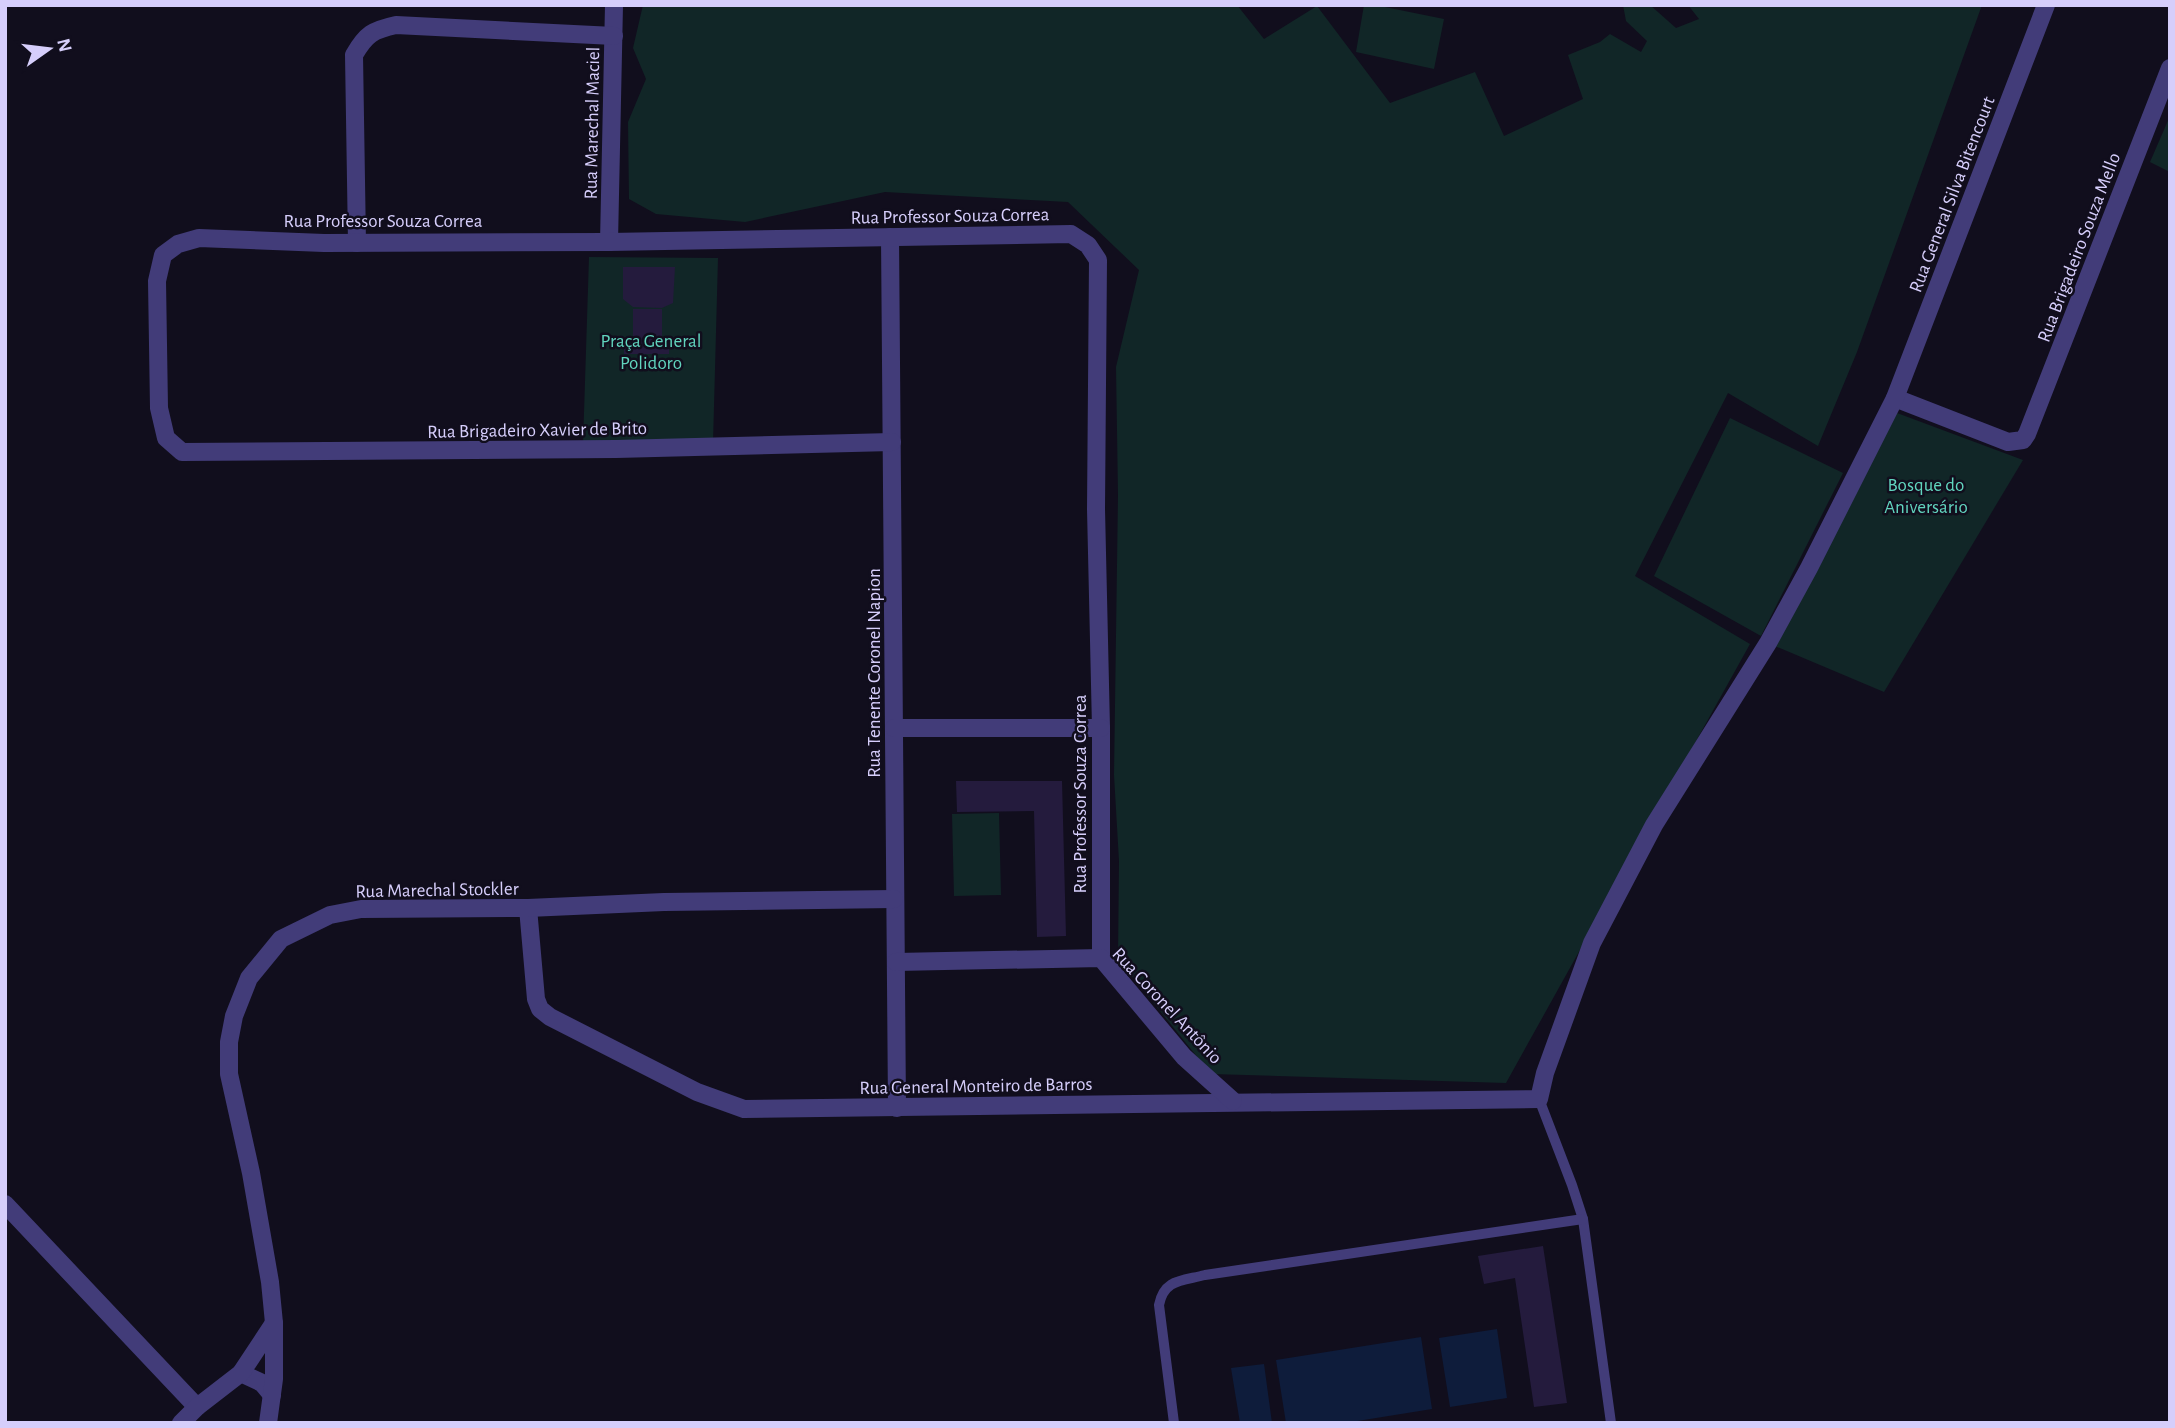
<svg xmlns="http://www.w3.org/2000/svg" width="2175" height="1428" viewBox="0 0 2175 1428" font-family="'Alegreya Sans',sans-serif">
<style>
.green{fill:#112627}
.water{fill:#0e1c3b}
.building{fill:#241b3d}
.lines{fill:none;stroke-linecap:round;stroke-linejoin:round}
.lane{stroke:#423c79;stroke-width:10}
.street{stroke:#423c79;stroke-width:18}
.labels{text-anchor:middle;stroke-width:5;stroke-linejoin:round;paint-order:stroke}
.street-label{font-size:19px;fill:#d6cefb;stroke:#110e1d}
.park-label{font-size:19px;fill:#61d4be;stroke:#110e1d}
</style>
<rect width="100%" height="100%" fill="#110e1d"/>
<g class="green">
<path d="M643,5H1237L1264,39L1317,6L1390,103L1475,72L1504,136L1583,99L1568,55L1600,42L1610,34L1641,52L1647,41L1626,21L1623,5H1650L1676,28L1699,19L1688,5H1982L1857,352L1818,446L1728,393L1635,576L1750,644L1506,1083L1211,1074L1118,959L1119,861L1114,775L1118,495L1116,367L1139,270L1068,202L885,192L745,222L656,214L629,199L628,122L646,79L633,48Z"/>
<path d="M1364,5H1375L1444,19L1434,69L1356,52Z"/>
<path d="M2170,116V172L2150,162Z"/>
<path d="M589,257L718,258L713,443L583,444Z"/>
<path d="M1897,413L2023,460L1884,692L1770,644Z"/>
<path d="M1730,418L1843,473L1761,636L1654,576Z"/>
<path d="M999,813L1001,895L954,896L952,814Z"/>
</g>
<g class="water">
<path d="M1497,1329L1507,1398L1450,1407L1439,1338Z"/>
<path d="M1421,1337L1432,1409L1345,1423H1286L1276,1360Z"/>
<path d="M1264,1364L1272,1423H1240L1231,1368Z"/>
</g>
<g class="building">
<path d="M623,267H675L673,303L662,308L633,307L623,299Z"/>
<path d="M633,309H662V343H669V354H624V344H633Z"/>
<path d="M956,781H1062L1066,936L1037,937L1034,811L957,812Z"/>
<path d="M1543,1246L1567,1403L1534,1407L1515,1278L1484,1284L1478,1256Z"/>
</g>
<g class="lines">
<g class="lane">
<path d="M1539,1099L1572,1185L1583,1219L1611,1423"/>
<path d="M1174,1423L1159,1305C1164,1279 1182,1281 1205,1275L1583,1219"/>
</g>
<g class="street">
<path d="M890,237L897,1108"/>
<path d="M609,242L614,5"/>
<path d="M357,243L354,55C366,34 373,30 396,25L614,36"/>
<path d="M1895,398L2008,442L2023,440L2027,434L2170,68"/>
<path d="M892,442L616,449L182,452L166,438L159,408L157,281L163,255L178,244L199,238L324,243L609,242L1071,234L1088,245L1098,260L1096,509L1101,728V958"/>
<path d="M894,728H1101"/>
<path d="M528,908L536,999L540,1009L550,1017L697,1092L744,1109L1539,1099L1545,1073L1592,943L1654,825L1768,643L1809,568L1895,398L2046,5"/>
<path d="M896,962L1101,958L1184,1057L1233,1101"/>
<path d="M5,1204L197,1407"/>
<path d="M241,1373L262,1383L272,1395"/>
<path d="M181,1423L197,1407L241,1373L274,1323"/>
<path d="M268,1423L274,1379V1323L270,1282L251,1173L229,1074V1042L234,1016L249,978L281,939L330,915L361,909L528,908L664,902L894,899"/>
</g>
</g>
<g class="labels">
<g class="street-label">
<text transform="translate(591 123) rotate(-89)" y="7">Rua Marechal Maciel</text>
<text transform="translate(1951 194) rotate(-69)" y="7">Rua General Silva Bitencourt</text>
<text transform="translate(950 215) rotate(-1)" y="7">Rua Professor Souza Correa</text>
<text x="383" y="227">Rua Professor Souza Correa</text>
<text transform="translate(2078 247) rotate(-69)" y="7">Rua Brigadeiro Souza Mello</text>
<text transform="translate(537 429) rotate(-1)" y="7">Rua Brigadeiro Xavier de Brito</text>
<text transform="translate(873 673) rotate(-90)" y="7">Rua Tenente Coronel Napion</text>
<text transform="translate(1079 794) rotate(-90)" y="7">Rua Professor Souza Correa</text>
<text transform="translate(437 889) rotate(-1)" y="7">Rua Marechal Stockler</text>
<text transform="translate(1168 1005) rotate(47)" y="7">Rua Coronel Antônio</text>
<text transform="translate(976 1085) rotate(-1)" y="7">Rua General Monteiro de Barros</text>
</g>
<g class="park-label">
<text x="651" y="347">Praça General<tspan x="651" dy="22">Polidoro</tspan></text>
<text x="1926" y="491">Bosque do<tspan x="1926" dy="22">Aniversário</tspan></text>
</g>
</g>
<rect width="2175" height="1428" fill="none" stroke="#d6cefb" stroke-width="14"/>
<g transform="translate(49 49) rotate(76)" stroke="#110e1d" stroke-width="5" paint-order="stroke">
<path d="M0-5L12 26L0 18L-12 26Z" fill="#d6cefb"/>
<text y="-10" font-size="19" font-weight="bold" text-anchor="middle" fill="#d6cefb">N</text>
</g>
</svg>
